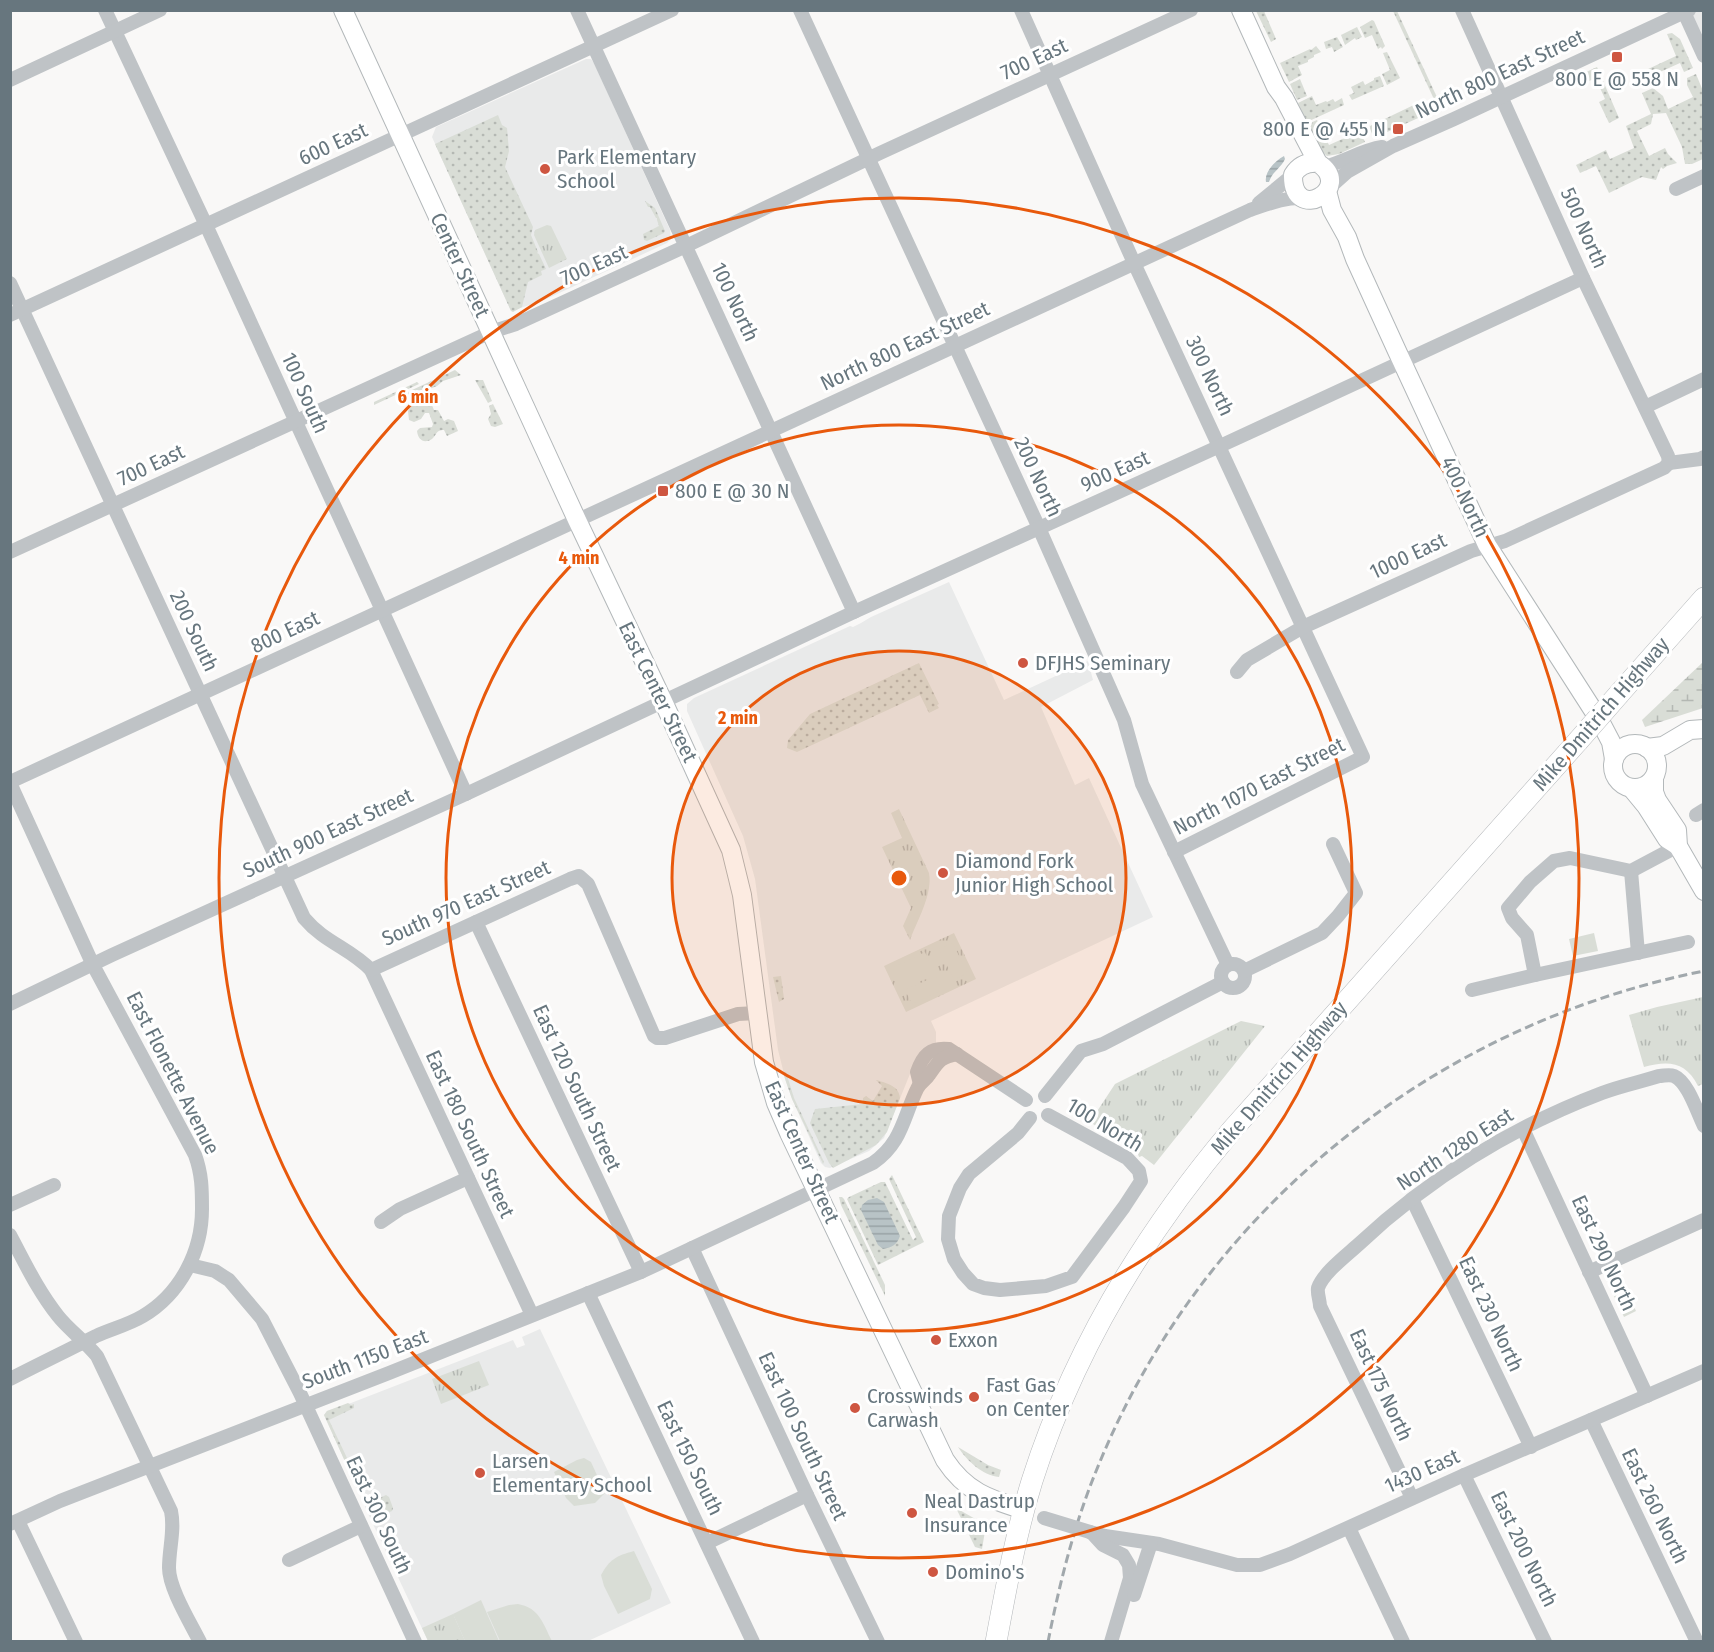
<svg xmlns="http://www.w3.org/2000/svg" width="1714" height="1652" viewBox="0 0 1714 1652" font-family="'Fira Sans Condensed',sans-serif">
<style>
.built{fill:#e9eaea}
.grass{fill:url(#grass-dots)}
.wetland{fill:url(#wetland-marsh)}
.park{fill:url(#park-tufts)}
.pitch{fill:#d9ddd6}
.water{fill:url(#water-rules)}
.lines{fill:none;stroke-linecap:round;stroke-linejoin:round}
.major-casing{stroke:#b3b8ba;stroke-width:20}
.highway-casing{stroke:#b5b8bb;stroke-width:22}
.minor{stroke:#bfc3c6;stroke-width:14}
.major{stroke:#fff;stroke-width:18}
.highway{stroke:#fff;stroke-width:21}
.rail{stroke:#a1a8ac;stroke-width:3;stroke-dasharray:9 4.5;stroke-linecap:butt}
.highway-bridge-casing{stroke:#b5b8bb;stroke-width:22;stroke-linecap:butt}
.minor-bridge{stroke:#bfc3c6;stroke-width:14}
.highway-bridge{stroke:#fff;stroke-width:21}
.ring{fill:none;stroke:#e8590c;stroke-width:3}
.poi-dot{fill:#ce5641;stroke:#fff;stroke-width:2}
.labels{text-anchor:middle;stroke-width:6;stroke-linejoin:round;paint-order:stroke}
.street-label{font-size:21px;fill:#67767e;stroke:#fff}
.poi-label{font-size:21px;fill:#67767e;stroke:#fff;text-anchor:start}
.centre{fill:#e8590c;stroke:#fff;stroke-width:3}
.ring-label{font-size:18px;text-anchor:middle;font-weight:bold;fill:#e8590c;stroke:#fff;stroke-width:6;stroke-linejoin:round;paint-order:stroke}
</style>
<defs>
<pattern id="grass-dots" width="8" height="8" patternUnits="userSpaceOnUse" patternTransform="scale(1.5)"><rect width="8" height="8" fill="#d9ddd6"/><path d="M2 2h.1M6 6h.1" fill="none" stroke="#b4b8b3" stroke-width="1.8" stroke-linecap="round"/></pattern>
<pattern id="wetland-marsh" width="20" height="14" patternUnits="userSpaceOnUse" patternTransform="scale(1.5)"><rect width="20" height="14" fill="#d9ddd6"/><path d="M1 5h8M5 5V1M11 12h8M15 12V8" fill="none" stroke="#b4b8b3"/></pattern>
<pattern id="park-tufts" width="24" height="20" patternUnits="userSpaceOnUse" patternTransform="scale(1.5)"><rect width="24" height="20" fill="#d9ddd6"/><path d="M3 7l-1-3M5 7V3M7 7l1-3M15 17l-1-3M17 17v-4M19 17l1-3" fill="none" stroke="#b4b8b3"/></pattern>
<pattern id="water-rules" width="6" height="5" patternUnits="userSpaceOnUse" patternTransform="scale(1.5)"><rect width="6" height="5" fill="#b8c3c6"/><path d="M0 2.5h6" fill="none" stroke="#99a3a6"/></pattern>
</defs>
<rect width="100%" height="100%" fill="#f9f8f7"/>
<g class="built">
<path d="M1689,11H1703V56Z"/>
<path d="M586,59H591L594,63L670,230L671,239L667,243L542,301L511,311L432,137L436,127Z"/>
<path d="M949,582L1004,700L1088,661L1093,680L1041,707L1075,785L1089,778L1153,917L931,1021L936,1032V1045L914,1064L884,1138L869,1151L830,1168L825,1167L821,1163L792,1099L786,1082L778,1050L755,879L743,836L687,711V704L694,698L850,626L853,627L861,623L871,617Z"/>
<path d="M540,1329L671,1603L588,1641H428L365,1507L366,1500L360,1488H357L324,1415L327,1411L351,1403L513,1340L517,1348L525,1345L522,1337Z"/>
</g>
<g class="grass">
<path d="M1256,11H1264L1276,39L1271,42Z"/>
<path d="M1393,11H1397L1442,108L1439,110Z"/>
<path d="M1372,20L1374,21L1385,46L1382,49L1381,47L1378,49L1372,35L1365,38L1360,27Z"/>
<path d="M1357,27L1362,37L1356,40L1355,38L1345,45L1341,35Z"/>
<path d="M1672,33L1680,39L1693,68L1684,72L1680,63L1649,77L1646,70L1676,56L1667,34Z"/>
<path d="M1337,37L1343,47L1334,52L1332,47L1326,49L1324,42Z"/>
<path d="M1316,46L1321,52L1314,55V57L1308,60V62L1298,66L1302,75L1289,82L1280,63L1310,49L1311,50Z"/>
<path d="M1387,52L1400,78L1387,85L1382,74L1390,70L1383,53Z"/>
<path d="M1597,67L1619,118L1609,123L1599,102L1605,99L1596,79L1588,81L1586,76L1581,78L1580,75Z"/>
<path d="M1696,74L1703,91V159L1692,164H1685L1682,147L1666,113L1653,114L1651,124L1637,131L1649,156L1665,148L1668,154L1677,163L1667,166L1663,169L1661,167L1656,180L1642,177L1609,193L1596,166L1580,173L1576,165L1606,150L1610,159L1634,148L1626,126L1651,114L1642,93L1653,88L1663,96L1668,109L1693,97L1687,85V78Z"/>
<path d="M1380,76L1384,86L1352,100L1349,95L1354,93L1351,87L1363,81L1365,85L1374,80V78Z"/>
<path d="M1300,79L1307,96L1297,100L1290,84Z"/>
<path d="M1312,96L1316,105L1326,101L1327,102L1333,99L1335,102L1342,98L1344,105L1307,122L1298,103Z"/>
<path d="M1420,102L1422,103L1427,114L1374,138L1370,129V126Z"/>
<path d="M498,115L502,125L507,128L509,151L505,167L533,227L531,235L538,252L537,253L539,254L546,269L541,271L542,275L528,282L522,307L513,312L511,311L435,144Z"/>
<path d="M1317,120L1320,126L1318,128L1322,138L1325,137L1329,145L1358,132H1360L1365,142L1339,154L1327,156L1320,150L1308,124Z"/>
<path d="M645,201L655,208L665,231L664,233L647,241L644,240L643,234L659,226L657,220V218H656L650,207H648Z"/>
<path d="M455,370L461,375L443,381L437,386L427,390L426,394L429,398L434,410H438L444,421L448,419L454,421L458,431L447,436L444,430C442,430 440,430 439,431C436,432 435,437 432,439C424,444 418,440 417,431L420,428L432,427L433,424L429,413H425L421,419L414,422L409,420L408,411C411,403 420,404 424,398C416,392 407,398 401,403L397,397Z"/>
<path d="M475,380H483L492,401L488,403Z"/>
<path d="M417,382L419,384L374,405V402Z"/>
<path d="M493,404L503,424L495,427L491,426L488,419L491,414L489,406Z"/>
<path d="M919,663L939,704L937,705L939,708L929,713L920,695L797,752L787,748L788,740L810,714Z"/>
<path d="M781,976L784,999L779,1002L773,977Z"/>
<path d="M786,1072L794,1098L824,1162L823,1164L792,1099L783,1073Z"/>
<path d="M876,1080H877C888,1084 899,1086 900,1098L887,1132L876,1145L833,1168L829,1163L810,1123L815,1109L863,1104V1098L866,1096L873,1101L882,1086Z"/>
<path d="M892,1175L924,1242L878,1265L847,1199L849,1197L881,1182H885L913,1240L916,1237L889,1179Z"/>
<path d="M839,1197H842L844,1199L885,1285V1296L841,1205Z"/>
<path d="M348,1403L351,1405L354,1404V1408L329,1420L357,1479L367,1481L369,1486L361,1491L360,1488H357L324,1415L327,1411Z"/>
<path d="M958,1447L988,1465L1001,1470L999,1477C982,1475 967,1461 958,1447Z"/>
<path d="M386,1495L389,1497L393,1508L392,1511L372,1520L366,1506L367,1504Z"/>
<path d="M956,1508L986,1525L982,1549L975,1547Z"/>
</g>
<path class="wetland" d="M1703,662V708L1645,727L1642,720Z"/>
<g class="park">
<path d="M547,225L551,226L567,259L549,268L534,235L535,230Z"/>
<path d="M899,809L929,873C933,894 917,921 910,940L903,926L911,908L882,847L902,838L891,813Z"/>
<path d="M954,933L976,979L906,1012L884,966Z"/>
<path d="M1703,997V1084L1698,1086C1686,1062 1669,1060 1644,1067L1629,1015L1657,1007Z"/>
<path d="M1241,1021L1265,1026L1154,1165L1142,1156L1139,1157L1138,1154L1090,1122L1115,1084Z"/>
<path d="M479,1361L489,1385L441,1404L432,1379Z"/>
<path d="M453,1614L465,1641H428L422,1628Z"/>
</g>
<g class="pitch">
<path d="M1594,933L1598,951L1573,956L1569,939Z"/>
<path d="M953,943L967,973L954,980L939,949Z"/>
<path d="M925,952L931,966L901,981L894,967Z"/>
<path d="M936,976L942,990L912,1004L905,990Z"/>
<path d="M1625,1288L1636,1311L1624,1317L1613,1294Z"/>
<path d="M584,1458L591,1462L605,1493L595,1503L574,1506L566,1498L554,1472L577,1460Z"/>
<path d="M634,1551L652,1589L650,1599L618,1614L604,1586L601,1575C610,1559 616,1556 634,1551Z"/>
<path d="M481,1600L499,1641H465L453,1614Z"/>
<path d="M518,1604C540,1608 543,1624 552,1641H500L487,1612L509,1605Z"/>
</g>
<g class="water">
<path d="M1284,156L1285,159C1281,168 1272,172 1269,182H1266C1264,172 1275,161 1284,156Z"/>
<path d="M877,1198L884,1202L900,1236C897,1245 892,1247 883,1249L878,1245L861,1210L862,1205L868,1200Z"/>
</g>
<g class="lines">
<g class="major-casing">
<g id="major">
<path d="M343,10L577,520L663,701L731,850L742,895L764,1062L776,1103L789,1133L945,1460C966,1492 989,1499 1024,1510"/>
<path d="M1241,10L1276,87L1284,98L1318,163C1356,188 1292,225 1293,175C1299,165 1308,162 1318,163"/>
<path d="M1327,191L1332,210L1347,237L1355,259L1397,351L1487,545L1600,721L1611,742L1614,759"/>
<circle cx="1635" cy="766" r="22"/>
<path d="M1647,748L1663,746L1690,730L1704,729"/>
<path d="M1654,778V792L1657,800L1677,830L1678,846L1704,891"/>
<path d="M1632,789L1646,806L1667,839L1678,846"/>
</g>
</g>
<g class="highway-casing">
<g id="highway">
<path d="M1619,694L1704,598"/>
<path d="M996,1642C1006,1588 1016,1533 1032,1481C1073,1352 1145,1233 1232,1130L1578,741"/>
</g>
</g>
<g class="minor">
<path d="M105,10L206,225L466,794"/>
<path d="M577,10L854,612"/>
<path d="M800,10L1039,528L1124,720L1142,784L1228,965"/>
<path d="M1021,10L1134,263L1363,757L1174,852"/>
<path d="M1462,10L1583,278L1668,456L1669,463"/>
<path d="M1683,10L1704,56"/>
<path d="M10,80L160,10"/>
<path d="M1324,167C1344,162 1362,150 1382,147"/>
<path d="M1329,188L1347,172L1393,146L1454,119L1689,10"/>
<path d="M1676,189L1704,176"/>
<path d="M1259,203L1293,175"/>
<path d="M10,283L304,918C325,943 350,948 371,970L532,1315"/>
<path d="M10,315L672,10"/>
<path d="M1645,407L1704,379"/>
<path d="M1669,463L1700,459L1704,457"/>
<path d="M10,552L491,332L516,324L686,246L880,153L1191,10"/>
<path d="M1237,672L1247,660L1303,627L1471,551L1505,541L1664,468L1669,463"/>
<path d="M10,782L1250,210C1268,204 1285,197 1303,198"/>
<path d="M10,783L93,965L195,1155C202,1174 202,1190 202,1209C202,1252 180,1294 143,1316C128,1325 111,1329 96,1336C68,1350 39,1364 10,1379"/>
<path d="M1696,815L1704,810"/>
<path d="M1631,871L1638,953"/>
<path d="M476,922L641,1272"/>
<circle cx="1233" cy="976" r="12"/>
<path d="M371,970L570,879L579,876L588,884L654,1036L657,1038H665L738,1014L757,1013"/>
<path d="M1244,971L1322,933L1338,916L1356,893L1333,844"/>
<path d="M1535,975L1527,935L1512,918L1508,908L1530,882L1554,861L1570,858L1631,871L1678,846"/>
<path d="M1472,990L1535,975L1688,942"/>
<path d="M10,1004L112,955L466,794L854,612L1220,446L1583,278"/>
<path d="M920,1084L917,1072C923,1055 930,1047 949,1049L1026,1100"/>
<path d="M1045,1096L1081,1051L1103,1044L1223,982"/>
<path d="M1030,1118L1018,1133L969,1174L960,1188L949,1216L948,1239L954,1259L963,1273L973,1284L984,1288L1000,1290L1046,1286L1072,1277L1124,1207L1141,1181L1139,1171L1127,1158L1048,1115"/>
<path d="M1523,1129L1647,1396"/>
<path d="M1412,1199L1531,1447"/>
<path d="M10,1205L54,1185"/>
<path d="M381,1222L400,1209L468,1178"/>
<path d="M10,1235C25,1263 38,1291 58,1316C69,1330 85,1341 97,1356L171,1511C175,1530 169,1548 169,1568C169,1588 190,1622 200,1642"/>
<path d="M692,1248L807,1495L878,1642"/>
<path d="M190,1265L215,1271L229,1280L262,1319L300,1393L415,1642"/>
<path d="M1589,1272L1704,1220"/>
<path d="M588,1293L753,1642"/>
<path d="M1591,1420L1697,1642"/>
<path d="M1464,1475L1545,1642"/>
<path d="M1412,1498L1320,1306C1320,1301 1317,1293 1318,1288C1323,1273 1347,1255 1359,1244C1428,1179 1512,1127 1602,1093C1620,1086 1640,1082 1659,1076C1664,1076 1669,1074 1674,1076C1688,1082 1697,1112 1704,1126"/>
<path d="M18,1521L76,1642"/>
<path d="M10,1524L60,1501L389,1373L641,1272L873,1163C902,1143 903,1118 917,1089C920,1082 926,1080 929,1075C938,1062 940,1057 957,1054"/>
<path d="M1349,1528L1403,1642"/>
<path d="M1090,1532L1105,1536L1159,1544L1237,1565H1260L1290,1554L1464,1475L1704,1371"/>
<path d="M1092,1533L1103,1545L1123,1555L1129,1565L1130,1578L1111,1642"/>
<path d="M707,1543L807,1495"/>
<path d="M289,1560L361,1526"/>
<path d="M1134,1595L1151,1543"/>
</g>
<use href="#major" class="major"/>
<use href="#highway" class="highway"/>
<path class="rail" d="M1048,1642C1060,1581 1075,1521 1099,1464C1204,1208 1434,1025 1704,971"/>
<g class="highway-bridge-casing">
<path id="highway-bridge" d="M1578,741L1619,694"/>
</g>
<path class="minor-bridge" d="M1044,1518L1090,1532"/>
<use href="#highway-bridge" class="highway-bridge"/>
</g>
<circle cx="899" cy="878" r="227" fill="#e8590c" fill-opacity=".12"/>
<g class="ring">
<circle cx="899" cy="878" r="227"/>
<circle cx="899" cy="878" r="453"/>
<circle cx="899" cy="878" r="680"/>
</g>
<g class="poi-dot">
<rect x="1611" y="51" width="12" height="12" rx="3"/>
<rect x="1392" y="123" width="12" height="12" rx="3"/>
<circle cx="545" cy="169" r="6"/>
<rect x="657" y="485" width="12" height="12" rx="3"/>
<circle cx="1023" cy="663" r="6"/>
<circle cx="943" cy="873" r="6"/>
<circle cx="936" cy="1340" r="6"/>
<circle cx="974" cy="1397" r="6"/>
<circle cx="855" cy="1408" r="6"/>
<circle cx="480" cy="1473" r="6"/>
<circle cx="912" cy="1513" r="6"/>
<circle cx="933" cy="1572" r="6"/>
</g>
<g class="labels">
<g class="street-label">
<text transform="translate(1034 59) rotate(-25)" y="7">700 East</text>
<text transform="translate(1500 74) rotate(-25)" y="7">North 800 East Street</text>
<text transform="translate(333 144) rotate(-25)" y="7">600 East</text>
<text transform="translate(1584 228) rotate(66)" y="7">500 North</text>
<text transform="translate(460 265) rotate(65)" y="7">Center Street</text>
<text transform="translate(594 265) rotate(-24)" y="7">700 East</text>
<text transform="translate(735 302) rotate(65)" y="7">100 North</text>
<text transform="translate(905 346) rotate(-25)" y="7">North 800 East Street</text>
<text transform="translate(1210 376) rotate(65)" y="7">300 North</text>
<text transform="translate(305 393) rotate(66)" y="7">100 South</text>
<text transform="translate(151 465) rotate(-25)" y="7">700 East</text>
<text transform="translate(1115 471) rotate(-24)" y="7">900 East</text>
<text transform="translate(1038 477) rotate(65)" y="7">200 North</text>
<text transform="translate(1465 497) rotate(65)" y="7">400 North</text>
<text transform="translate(1408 556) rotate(-25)" y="7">1000 East</text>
<text transform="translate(194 631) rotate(65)" y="7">200 South</text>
<text transform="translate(285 632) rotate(-25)" y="7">800 East</text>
<text transform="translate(658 692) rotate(64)" y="7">East Center Street</text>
<text transform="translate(1601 714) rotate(-49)" y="7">Mike Dmitrich Highway</text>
<text transform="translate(1259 786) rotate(-27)" y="7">North 1070 East Street</text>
<text transform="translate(328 833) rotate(-25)" y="7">South 900 East Street</text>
<text transform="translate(466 903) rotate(-24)" y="7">South 970 East Street</text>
<text transform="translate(173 1073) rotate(63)" y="7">East Flonette Avenue</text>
<text transform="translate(1279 1078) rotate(-49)" y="7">Mike Dmitrich Highway</text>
<text transform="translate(577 1088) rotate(65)" y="7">East 120 South Street</text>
<text transform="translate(1105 1125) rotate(31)" y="7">100 North</text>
<text transform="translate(470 1134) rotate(65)" y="7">East 180 South Street</text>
<text transform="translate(1455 1149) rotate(-33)" y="7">North 1280 East</text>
<text transform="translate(802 1152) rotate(66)" y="7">East Center Street</text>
<text transform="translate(1604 1253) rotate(65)" y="7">East 290 North</text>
<text transform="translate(1491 1314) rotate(65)" y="7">East 230 North</text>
<text transform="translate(365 1359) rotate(-21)" y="7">South 1150 East</text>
<text transform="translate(1381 1385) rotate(65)" y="7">East 175 North</text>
<text transform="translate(803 1436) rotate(65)" y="7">East 100 South Street</text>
<text transform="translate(690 1458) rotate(64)" y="7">East 150 South</text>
<text transform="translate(1422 1471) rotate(-24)" y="7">1430 East</text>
<text transform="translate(1655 1506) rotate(64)" y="7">East 260 North</text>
<text transform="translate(379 1515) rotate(65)" y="7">East 300 South</text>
<text transform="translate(1524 1549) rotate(64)" y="7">East 200 North</text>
</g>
<g class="poi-label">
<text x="1617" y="86" text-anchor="middle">800 E @ 558 N</text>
<text x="1386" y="136" text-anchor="end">800 E @ 455 N</text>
<text x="557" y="164">Park Elementary<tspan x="557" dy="24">School</tspan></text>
<text x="675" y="498">800 E @ 30 N</text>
<text x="1035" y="670">DFJHS Seminary</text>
<text x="955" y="868">Diamond Fork<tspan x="955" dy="24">Junior High School</tspan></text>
<text x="948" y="1347">Exxon</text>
<text x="986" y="1392">Fast Gas<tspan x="986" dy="24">on Center</tspan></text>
<text x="867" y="1403">Crosswinds<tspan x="867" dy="24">Carwash</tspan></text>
<text x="492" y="1468">Larsen<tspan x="492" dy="24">Elementary School</tspan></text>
<text x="924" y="1508">Neal Dastrup<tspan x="924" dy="24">Insurance</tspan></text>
<text x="945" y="1579">Domino's</text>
</g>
</g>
<circle cx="899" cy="878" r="9" class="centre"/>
<g class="ring-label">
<text x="418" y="403">6 min</text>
<text x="579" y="564">4 min</text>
<text x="738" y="724">2 min</text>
</g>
<rect width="1714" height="1652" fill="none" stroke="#67767e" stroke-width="24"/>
</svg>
